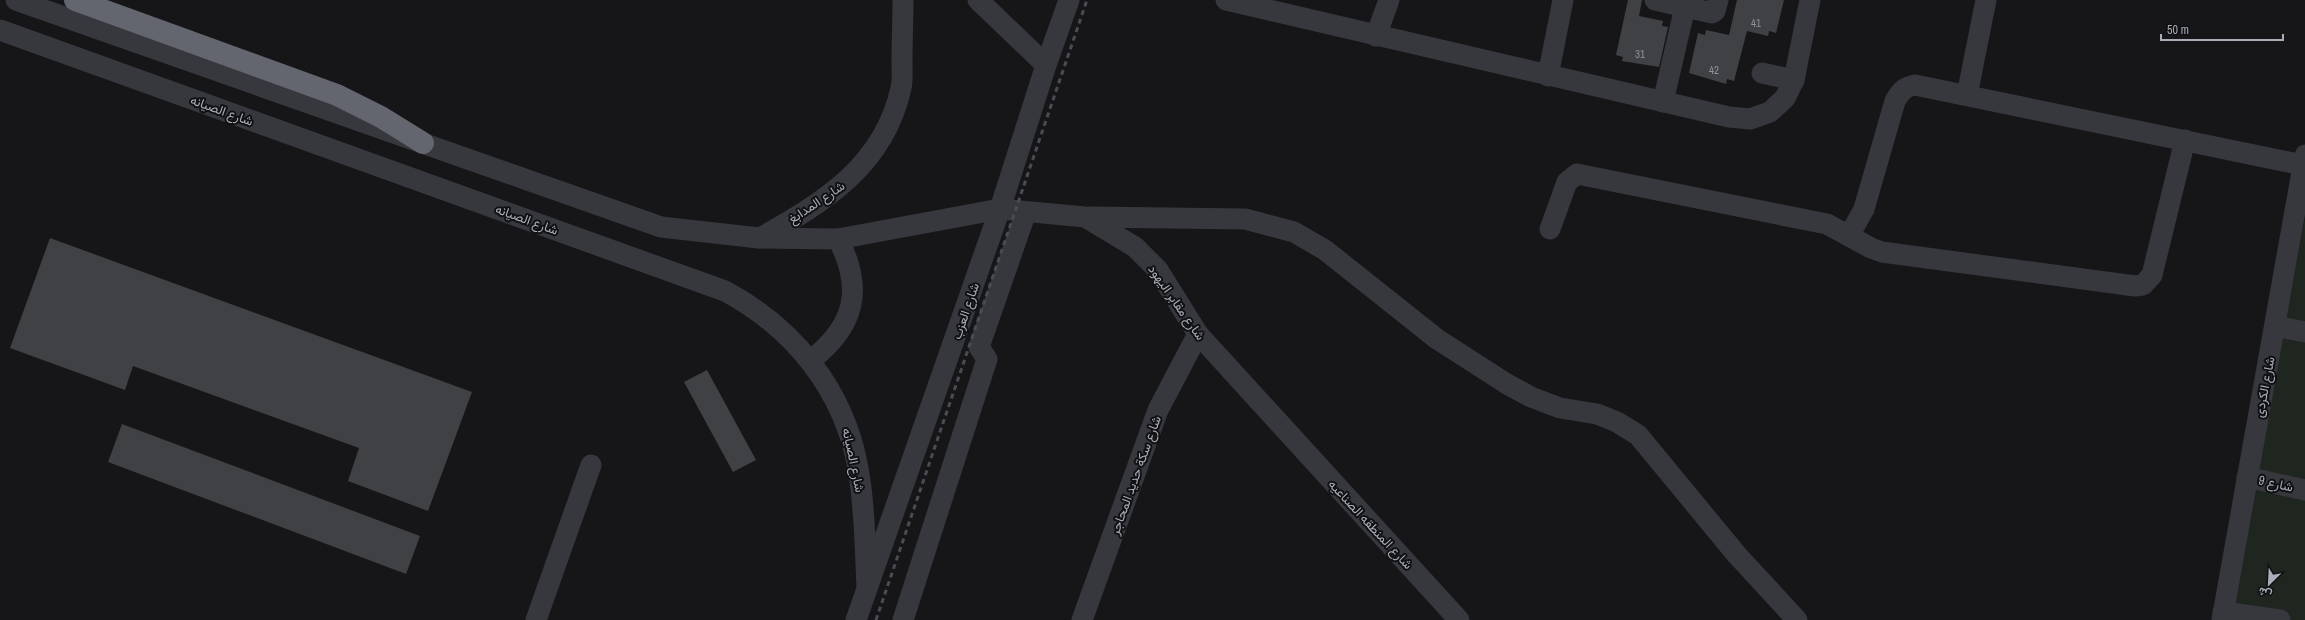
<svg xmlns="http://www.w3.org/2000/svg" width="2305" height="620" viewBox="0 0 2305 620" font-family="'Archivo Narrow',Vazirmatn,sans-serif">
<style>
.green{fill:#1e261f}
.building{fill:#404145}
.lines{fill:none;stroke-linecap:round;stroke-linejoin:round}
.minor{stroke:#37383d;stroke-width:21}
.highway{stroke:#63666e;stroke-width:22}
.rail{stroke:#4a4c52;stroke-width:3;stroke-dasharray:5 4;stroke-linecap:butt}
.labels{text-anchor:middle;stroke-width:4;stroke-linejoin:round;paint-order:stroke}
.number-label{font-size:11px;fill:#8e929b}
.street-label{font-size:13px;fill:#a8adb8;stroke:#111113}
</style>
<rect width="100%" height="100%" fill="#161618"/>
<path class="green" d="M2305,217V620H2229Z"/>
<g class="building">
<path d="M1628,0H1642L1639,16L1663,21L1662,26L1668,27L1659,67L1622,61L1623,57L1616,55Z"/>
<path d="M1737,0H1784L1776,33L1769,31L1768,36L1747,31L1734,81L1727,79L1726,84L1689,73L1698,33L1705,35L1706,30L1729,35Z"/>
<path d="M50,238L472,392L428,511L348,481L359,448L133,366L125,390L10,348Z"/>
<path d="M707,370L756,460L733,472L684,382Z"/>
<path d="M122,424L420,536L406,574L108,462Z"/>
</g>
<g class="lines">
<g class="minor">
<path d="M16,0L661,227L759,238L838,239L1000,209L1085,217L1135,247L1158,270L1198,334L1459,620"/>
<path d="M978,0L1046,65"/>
<path d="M1226,0L1729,117L1750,119L1770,112L1785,98L1794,80L1810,0"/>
<path d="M1655,0L1712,13L1715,11L1718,0"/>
<path d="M0,30L725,291C794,328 844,390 858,468C865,507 865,548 867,587"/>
<path d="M1376,36L1389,0"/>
<path d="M1762,73L1794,80"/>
<path d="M1548,76L1563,0"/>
<path d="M1967,95L1986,0"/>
<path d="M1663,102L1685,7"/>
<path d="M1089,217L1245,219L1294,232L1325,250L1437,339L1507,384L1531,397L1560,408L1597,414L1617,422L1638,435L1737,555L1797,620"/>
<path d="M1550,229L1567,182L1577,174L1827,224L1849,236L1864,209L1895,101C1901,91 1904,87 1915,85L2303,165"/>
<path d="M1849,236L1871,248L1882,252L2135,286L2143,285L2152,275L2185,140"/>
<path d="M760,238C824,202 884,166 901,88C903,80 902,70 902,61C902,41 903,20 903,0"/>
<path d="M2275,326L2305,332"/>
<path d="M811,360C855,326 864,289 838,239"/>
<path d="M2247,477L2305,490"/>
<path d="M2223,612L2280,620"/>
<path d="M536,620L591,465"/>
<path d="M856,620L1000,209L1046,65L1069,0"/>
<path d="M903,620L987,359L979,347L1026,212"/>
<path d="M1082,620L1158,410L1198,334"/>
<path d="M2222,620L2305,155"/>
</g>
<path class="highway" d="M75,0L337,95L381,117L423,143"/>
<path class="rail" d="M876,620L1087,0"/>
</g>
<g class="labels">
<g class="number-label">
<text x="1756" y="27">41</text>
<text x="1640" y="58">31</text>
<text x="1714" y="74">42</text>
</g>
<g class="street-label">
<text transform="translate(222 110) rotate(20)" y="5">شارع الصيانه</text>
<text transform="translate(816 202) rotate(-34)" y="5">شارع المدابغ</text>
<text transform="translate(527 219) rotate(20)" y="5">شارع الصيانه</text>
<text transform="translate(1177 302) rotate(55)" y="5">شارع مقابر اليهود</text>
<text transform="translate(965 311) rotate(-71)" y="5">شارع العزب</text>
<text transform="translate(2264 387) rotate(-79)" y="5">شارع الكردى</text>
<text transform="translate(854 460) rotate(78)" y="5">شارع الصيانه</text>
<text transform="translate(1135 475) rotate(-70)" y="5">شارع سكة حديد المحاجر</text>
<text transform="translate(2276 483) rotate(13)" y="5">شارع 9</text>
<text transform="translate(1371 524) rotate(47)" y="5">شارع المنطقه الصناعيه</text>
</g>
</g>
<g transform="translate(2269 584) rotate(204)" stroke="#111113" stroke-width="3" paint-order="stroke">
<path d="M0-3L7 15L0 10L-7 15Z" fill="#a8adb8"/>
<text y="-6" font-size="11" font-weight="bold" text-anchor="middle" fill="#a8adb8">ش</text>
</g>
<path d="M2161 34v6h122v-6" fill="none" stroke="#a8adb8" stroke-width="2"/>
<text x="2167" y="34" font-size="12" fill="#a8adb8" stroke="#111113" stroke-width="3" paint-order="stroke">50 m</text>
</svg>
